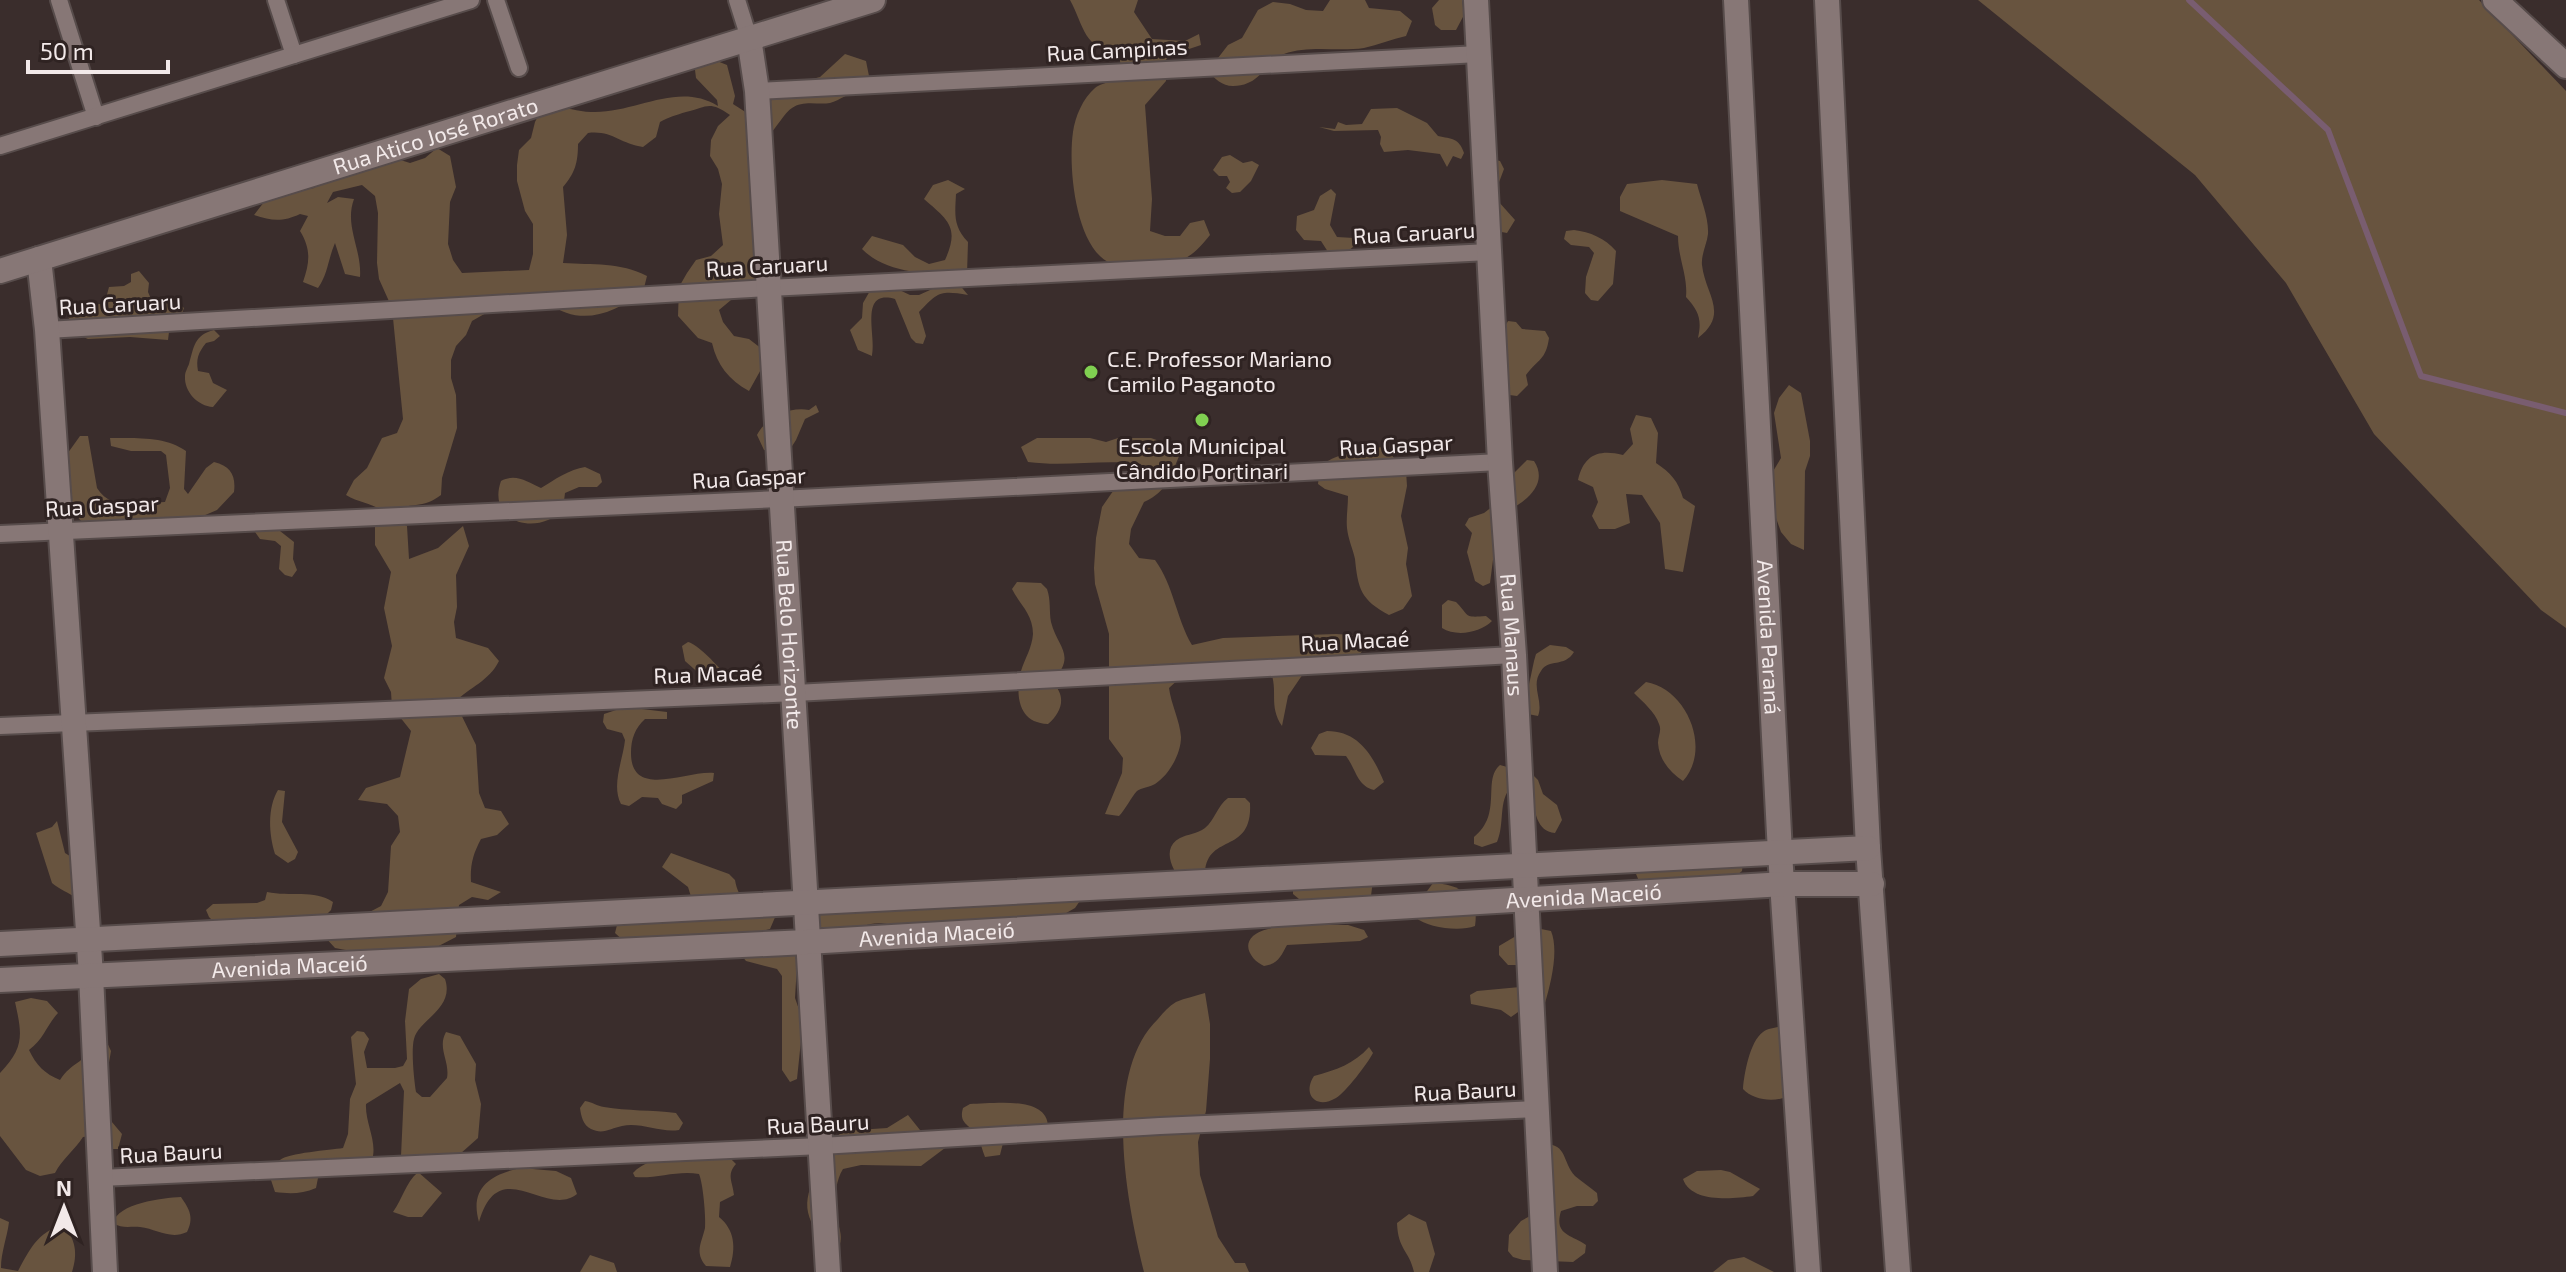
<svg xmlns="http://www.w3.org/2000/svg" width="2566" height="1272" viewBox="0 0 2566 1272" font-family="'Exo 2',sans-serif">
<style>
.green{fill:#68543f}
.lines{fill:none;stroke-linecap:round;stroke-linejoin:round}
.stream{stroke:#795d70;stroke-width:6}
.street-casing{stroke:#574c4b;stroke-width:20}
.secondary-casing{stroke:#574c4b;stroke-width:28}
.street{stroke:#877776;stroke-width:16}
.secondary{stroke:#877776;stroke-width:24}
.poi-dot{fill:#80d051;stroke:#2f2322;stroke-width:3}
.labels{text-anchor:middle;stroke-width:6;stroke-linejoin:round;paint-order:stroke}
.street-label{font-size:22px;fill:#f2e9e9;stroke:#2f2322}
.poi-label{font-size:22px;fill:#f2e9e9;stroke:#2f2322;text-anchor:start}
</style>
<rect width="100%" height="100%" fill="#3a2d2c"/>
<g class="green">
<path d="M1070,0H1138L1134,12L1152,39L1185,41L1199,34L1201,45L1186,50L1172,48L1165,62L1166,81L1145,105L1152,199L1150,231L1165,236H1180L1190,223L1204,220L1210,235C1190,260 1179,265 1147,266C1135,266 1122,268 1110,263C1075,247 1068,166 1073,132C1075,117 1083,98 1095,88C1099,84 1106,84 1111,80C1115,77 1118,69 1121,65L1117,51C1084,50 1084,26 1070,0Z"/>
<path d="M1330,0H1365L1369,8L1400,11L1412,21L1406,36C1392,39 1378,45 1364,48C1338,52 1309,45 1284,54C1263,62 1263,85 1233,86C1222,86 1215,79 1208,71L1228,45L1242,38L1258,10L1273,2L1290,4L1306,10L1323,11Z"/>
<path d="M1439,0H1462L1464,15L1456,30H1441L1435,25L1432,8Z"/>
<path d="M1978,0H2479L2566,91V628L2541,610L2374,434L2286,283L2195,175Z"/>
<path d="M845,54L866,61L869,76L860,90C849,93 840,100 830,103C818,105 803,100 792,108C785,112 776,129 767,137L759,286L731,300L719,310L723,322L734,336L749,339L762,349L764,364L749,391C729,380 717,365 712,343L698,338L678,316L679,287L687,273L696,260L711,256L723,245L719,214L722,184L718,169L710,156L711,140L718,126L730,115C709,100 707,107 686,112C676,115 669,117 660,122L656,137L643,147C620,144 612,130 588,133L578,144C578,163 575,173 563,187L567,235L563,263C593,265 620,262 647,276L643,292C613,314 580,327 548,303L486,313L472,321L466,335L456,346L451,360V378L456,395L457,428L442,478L441,495C422,510 407,502 385,512C372,503 359,503 346,495L354,480L367,468L382,438L397,433L403,419L392,308L379,279L377,263L378,213L375,196L362,185L333,192L327,203L338,197L354,199C344,226 362,249 360,277L345,274L335,243C328,259 328,274 318,288L303,282C310,262 311,249 300,231L308,216L300,214C283,222 272,221 254,215L264,202L278,194L314,188L325,177L394,158L410,163L425,158L437,148L450,156L456,187L450,202L448,244L453,260L462,273L529,270L533,254V224L525,211L517,181V165L519,150L531,138L535,122L542,108C561,105 574,111 591,112C635,114 677,81 718,106L717,100L696,78L694,62L712,59L727,65L735,96L733,104L747,113L763,107L790,85L820,77Z"/>
<path d="M1397,108L1427,123L1438,136C1452,139 1459,138 1464,153L1461,159L1453,156L1447,167L1440,154L1408,150L1384,152L1380,144L1381,137L1378,130L1334,131L1319,127L1335,129L1338,122L1346,125L1362,124L1371,109Z"/>
<path d="M1230,155L1243,163L1252,161L1259,165L1251,181L1240,192L1232,193L1226,188L1230,182L1227,176H1219L1213,170L1222,157Z"/>
<path d="M1491,159L1500,161L1504,169L1495,193L1498,201L1515,220L1507,233L1496,231C1481,208 1469,196 1477,168Z"/>
<path d="M948,180L965,189L956,194C955,215 953,226 968,242L967,274C931,274 888,275 862,249L872,236L903,245L915,257L929,264L945,260C960,227 948,220 924,199L933,185Z"/>
<path d="M1662,180L1697,184C1701,200 1709,218 1708,234C1707,244 1701,254 1702,265C1705,294 1730,314 1698,338C1702,320 1699,311 1686,297C1688,276 1678,258 1678,236L1620,211V197L1627,184Z"/>
<path d="M1331,189L1336,194L1330,225L1337,237L1354,238V246L1345,254L1330,255L1321,241L1304,240L1296,230L1297,216L1314,210L1320,196Z"/>
<path d="M1574,230C1590,232 1605,238 1616,251L1613,284L1598,301L1591,300L1585,293L1586,277L1594,253L1589,247L1571,245L1564,239L1566,231Z"/>
<path d="M139,271L149,283L148,292L151,299L177,302L184,308L181,316L159,330L169,332L168,340L130,337L88,339L81,336L71,324L68,316C77,300 91,309 105,302L109,287L124,286L131,282V274Z"/>
<path d="M958,283L968,295C940,290 938,292 919,312L926,336L923,344L916,343L911,338L895,299C858,289 877,336 872,356L858,350L850,330L862,318L863,303L871,289L895,288L910,295H919L941,285Z"/>
<path d="M1508,321L1516,322L1522,329L1545,331L1549,338C1546,360 1538,359 1526,375L1528,385L1517,396L1502,394L1500,336Z"/>
<path d="M214,330L220,336L214,341L206,343C198,353 196,359 198,371L209,373L213,383L227,390L213,407C198,406 184,392 185,376C185,372 188,367 189,364C194,347 194,335 214,330Z"/>
<path d="M1789,385L1801,393L1810,441V456L1805,471L1804,550L1791,544L1781,532L1776,518L1772,473L1781,458L1774,413L1779,398Z"/>
<path d="M816,405L819,412L805,419L796,440L787,454L764,450L757,435C765,418 790,406 809,410Z"/>
<path d="M1636,415L1651,418L1658,433L1656,463C1671,473 1678,481 1683,498L1695,506L1683,572L1665,569L1660,523L1642,495L1626,494L1630,523L1615,529H1599L1592,516L1598,502L1593,487L1578,480C1584,455 1598,449 1623,455L1633,444L1630,429Z"/>
<path d="M80,436H88L97,488C112,512 140,503 165,502L170,488L166,455L161,451H131L111,446L110,438C134,438 166,436 186,451L184,489L188,494L206,468L214,462C231,466 236,476 234,492L217,510L203,516L84,523C65,509 64,485 60,464Z"/>
<path d="M1037,438H1090L1106,442L1118,438H1151L1182,449C1172,472 1168,492 1144,502L1131,529L1129,544L1139,558L1155,560C1174,586 1176,618 1192,645L1223,638L1336,634L1370,636C1358,670 1335,665 1305,671L1288,696L1282,726C1268,705 1279,691 1270,670L1181,677L1169,688C1171,704 1180,721 1181,737C1181,754 1169,775 1155,784C1150,787 1141,788 1137,791C1132,796 1125,810 1119,816L1105,814L1122,773L1123,758L1109,739V634L1095,584L1094,568L1096,538L1102,507L1120,481L1145,478L1141,464C1103,459 1066,467 1028,462L1021,447Z"/>
<path d="M1384,447L1406,471L1407,486L1401,516L1408,548L1406,564L1412,596L1403,609L1389,615C1361,600 1358,589 1355,559C1353,549 1348,539 1347,528C1346,518 1348,507 1348,496L1325,489L1318,484C1319,478 1319,469 1324,464C1334,454 1370,448 1384,447Z"/>
<path d="M1527,460L1534,461C1549,484 1526,501 1508,511L1493,560L1490,583L1483,586L1475,581L1467,552L1472,533L1465,525L1469,518L1484,513L1497,503L1506,481Z"/>
<path d="M585,467L600,474L602,482L597,487H579L565,493L563,509C539,537 486,523 501,481C516,473 527,482 541,488C554,480 570,469 585,467Z"/>
<path d="M389,520L407,526L409,559L438,548L463,526L469,546L456,575L457,607L454,622L456,638L488,648L499,661C489,681 470,687 455,702L476,745L479,793L485,808L501,811L509,824L497,835L481,839C473,854 470,865 471,882L501,892L488,900L472,897L459,905L456,937L429,951H351L335,948L324,936L381,906L388,892L391,846L400,832L398,816L387,804L358,800L366,788L400,777L411,731L392,707L391,692L384,678L392,646L384,608L391,572L375,545V527Z"/>
<path d="M263,530L280,531L294,542L293,559L297,570L292,577L285,575L279,569L281,546L275,541L260,539L255,532Z"/>
<path d="M1017,582L1041,583L1047,589C1051,600 1049,611 1051,622C1058,649 1077,654 1052,682C1067,696 1062,712 1048,724C1018,723 1015,695 1021,671C1025,658 1032,648 1033,634C1033,614 1020,605 1012,589Z"/>
<path d="M1448,600L1456,602C1470,616 1463,618 1486,616L1492,621C1480,633 1456,637 1442,628V605Z"/>
<path d="M688,642C697,644 715,663 722,671L717,678L702,676L685,661L682,646Z"/>
<path d="M1550,645L1566,647L1574,652C1564,668 1549,658 1541,671C1530,686 1544,701 1538,716L1523,713L1534,661L1536,654Z"/>
<path d="M1646,682C1687,689 1712,749 1683,781C1670,772 1659,760 1658,743C1658,736 1662,731 1659,724C1655,712 1643,702 1634,693Z"/>
<path d="M625,707L667,712V719H645C635,728 631,739 631,753C631,800 687,770 714,773L713,781L682,795V803L676,809L662,804L658,798L642,797L629,806L621,804C611,785 623,760 625,740L622,733L607,729L603,722L604,714Z"/>
<path d="M1327,731C1359,731 1373,756 1384,782L1374,790C1357,786 1356,769 1346,756L1315,755L1311,748L1319,734Z"/>
<path d="M1500,765L1532,774L1538,780L1543,794L1557,805L1562,820L1555,833C1536,831 1536,812 1531,797L1511,787C1498,801 1505,824 1497,842L1482,847L1474,844V837C1503,814 1482,780 1500,765Z"/>
<path d="M278,790L285,791L282,822L298,852L295,859L288,863L275,854C269,835 267,808 278,790Z"/>
<path d="M1228,798H1245L1250,803C1253,857 1204,831 1205,877L1226,888L1222,895L1190,894C1180,880 1156,851 1180,838C1188,834 1197,834 1205,828C1215,820 1217,806 1228,798Z"/>
<path d="M57,821L65,853L73,858L77,898C70,894 58,888 52,883L36,833L52,827Z"/>
<path d="M671,853L729,874L735,880C739,905 755,908 776,915L770,929L754,933L627,944L615,933L619,917L693,903L688,887L662,867Z"/>
<path d="M1743,863L1742,871L1735,877L1639,881L1636,874L1639,866Z"/>
<path d="M1373,880L1371,896L1365,900L1305,904L1293,894V885Z"/>
<path d="M1433,883C1459,884 1480,896 1475,926C1460,932 1427,928 1415,917L1414,909Z"/>
<path d="M267,892C290,897 314,889 333,902L331,910L320,921L215,923L209,917L206,910L213,904L257,903L265,900Z"/>
<path d="M1084,895L1075,908L1061,916L894,925C868,920 868,927 847,930C837,931 828,928 819,927V915L825,905Z"/>
<path d="M1348,925L1364,930L1368,937L1360,941L1287,945C1281,956 1278,964 1264,966C1254,962 1241,947 1253,936C1270,921 1325,925 1348,925Z"/>
<path d="M1541,929L1551,931C1559,950 1551,983 1545,1003L1521,1010L1511,1017L1501,1010L1471,1004L1470,995L1477,991L1520,987L1525,965H1508L1499,955V946L1521,933Z"/>
<path d="M794,949L797,965L795,998L801,1015L802,1031L797,1079L790,1082L782,1070V976L777,969L746,961L741,955Z"/>
<path d="M439,974L445,979C455,1009 419,1019 414,1039C411,1050 414,1080 416,1092L422,1097H430L447,1078C450,1061 437,1048 446,1032L460,1036L476,1064L475,1080L481,1104L478,1138L460,1154L419,1158L401,1156L404,1091L400,1083L366,1104C365,1122 376,1139 373,1156L319,1173L316,1188C302,1194 290,1194 275,1192L270,1177C273,1171 275,1164 280,1160C288,1153 330,1150 343,1148L348,1134L350,1099L356,1084L351,1037L357,1031L364,1032L369,1039L364,1052L367,1068H395L403,1066L407,1059L405,1021L409,989L421,979Z"/>
<path d="M1205,993L1210,1024V1059L1206,1111L1198,1142L1200,1175L1218,1237L1235,1263H1245L1249,1272H1144C1127,1203 1101,1074 1158,1019C1163,1013 1169,1006 1176,1002C1185,998 1196,996 1205,993Z"/>
<path d="M31,998L47,1001L58,1013C46,1026 44,1039 29,1050C36,1065 45,1074 60,1080C66,1071 71,1067 80,1061C88,1053 95,1043 104,1036L111,1051L101,1109L122,1134L118,1149H102L97,1135L83,1137C74,1151 62,1159 55,1173L40,1176L26,1170L0,1136V1073C25,1047 22,1034 15,1002Z"/>
<path d="M1782,1026L1785,1091L1783,1098C1770,1102 1752,1099 1743,1089C1744,1074 1750,1041 1763,1032C1768,1028 1776,1028 1782,1026Z"/>
<path d="M1369,1047L1373,1053C1368,1063 1345,1093 1336,1098C1316,1110 1302,1094 1314,1076C1336,1070 1354,1064 1369,1047Z"/>
<path d="M585,1101C592,1102 597,1106 604,1107C627,1111 652,1110 676,1113L683,1123L679,1130C660,1133 641,1122 622,1126C611,1128 603,1135 591,1129C583,1125 581,1116 580,1108Z"/>
<path d="M970,1104C993,1104 1048,1095 1048,1127L1003,1143L1000,1155L985,1157C982,1150 981,1143 978,1137C971,1124 958,1125 963,1108Z"/>
<path d="M908,1115L924,1135L949,1145L921,1166L861,1165L843,1169C836,1180 835,1195 835,1208C835,1222 845,1233 839,1247L831,1250C801,1215 801,1202 822,1162C828,1151 833,1139 843,1131L887,1128Z"/>
<path d="M1544,1144C1568,1144 1562,1162 1575,1176C1582,1182 1590,1187 1597,1193L1598,1201L1593,1206H1577L1561,1211C1554,1235 1570,1234 1586,1245L1585,1253L1573,1262L1523,1260L1513,1257L1508,1251L1509,1235L1521,1221L1550,1205L1554,1197V1189L1548,1175Z"/>
<path d="M725,1153L736,1164C726,1175 733,1182 734,1195L720,1202L719,1217C735,1230 736,1248 730,1267L706,1266C694,1252 702,1242 705,1228C706,1217 703,1183 699,1174C678,1170 656,1179 635,1177L633,1173C652,1152 698,1156 725,1153Z"/>
<path d="M521,1168L556,1171L571,1178L577,1194C546,1219 499,1152 479,1222C469,1188 491,1174 521,1168Z"/>
<path d="M1721,1170L1730,1172L1760,1189L1753,1196C1732,1199 1691,1203 1683,1179L1697,1171Z"/>
<path d="M418,1172L442,1193L422,1217H408L393,1212C403,1198 405,1184 418,1172Z"/>
<path d="M181,1197C190,1210 194,1218 187,1232C170,1240 157,1229 140,1227C130,1226 122,1229 113,1223C118,1203 162,1198 181,1197Z"/>
<path d="M1409,1214L1426,1222L1435,1254L1429,1272H1414C1409,1250 1398,1250 1397,1223Z"/>
<path d="M0,1218L9,1222C7,1238 1,1252 1,1268L18,1271C30,1249 37,1233 62,1225C76,1238 78,1254 72,1272H0Z"/>
<path d="M590,1255L614,1263L617,1272H580Z"/>
<path d="M1744,1257L1774,1272H1713L1728,1260Z"/>
</g>
<g class="lines">
<path class="stream" d="M2189,0L2328,130L2421,376L2566,413"/>
<g class="street-casing">
<g id="street">
<path d="M59,0L96,117"/>
<path d="M276,0L294,55"/>
<path d="M496,0L519,68"/>
<path d="M737,0L749,38"/>
<path d="M757,91L1479,54"/>
<path d="M0,146L471,0"/>
<path d="M47,330L769,288L1489,252"/>
<path d="M0,534L780,499L1500,462"/>
<path d="M0,726L795,693L1514,655"/>
<path d="M100,1178L821,1146L1160,1126L1538,1109"/>
</g>
</g>
<g class="secondary-casing">
<g id="secondary">
<path id="s1" d="M1476,0L1500,462L1514,655L1545,1272"/>
<path id="s2" d="M1736,0L1780,853L1808,1272"/>
<path d="M1827,0L1868,848L1898,1272"/>
<path d="M2495,0L2566,66"/>
<path id="s3" d="M749,38L757,91L828,1272"/>
<path d="M39,259L47,330L91,975L105,1272"/>
<path id="s4" d="M0,271L873,0"/>
<path d="M0,944L1868,848"/>
<path id="s5" d="M0,980L807,942L1784,884H1872"/>
</g>
</g>
<use href="#street" class="street"/>
<use href="#secondary" class="secondary"/>
</g>
<g class="poi-dot">
<circle cx="1091" cy="372" r="8"/>
<circle cx="1202" cy="420" r="8"/>
</g>
<g class="labels">
<g class="street-label">
<text transform="translate(1117 50) rotate(-3)" y="8">Rua Campinas</text>
<text dy="8" stroke="none"><textPath href="#s4" startOffset="456">Rua Atico José Rorato</textPath></text>
<text transform="translate(1414 233) rotate(-3)" y="8">Rua Caruaru</text>
<text transform="translate(767 266) rotate(-3)" y="8">Rua Caruaru</text>
<text transform="translate(120 304) rotate(-3)" y="8">Rua Caruaru</text>
<text transform="translate(1396 445) rotate(-3)" y="8">Rua Gaspar</text>
<text transform="translate(749 478) rotate(-3)" y="8">Rua Gaspar</text>
<text transform="translate(102 506) rotate(-3)" y="8">Rua Gaspar</text>
<text dy="8" stroke="none"><textPath href="#s3" startOffset="598">Rua Belo Horizonte</textPath></text>
<text dy="8" stroke="none"><textPath href="#s1" startOffset="636">Rua Manaus</textPath></text>
<text dy="8" stroke="none"><textPath href="#s2" startOffset="638">Avenida Paraná</textPath></text>
<text transform="translate(1355 641) rotate(-3)" y="8">Rua Macaé</text>
<text transform="translate(708 674) rotate(-2)" y="8">Rua Macaé</text>
<text dy="8" stroke="none"><textPath href="#s5" startOffset="1586">Avenida Maceió</textPath></text>
<text dy="8" stroke="none"><textPath href="#s5" startOffset="938">Avenida Maceió</textPath></text>
<text dy="8" stroke="none"><textPath href="#s5" startOffset="290">Avenida Maceió</textPath></text>
<text transform="translate(1465 1091) rotate(-3)" y="8">Rua Bauru</text>
<text transform="translate(818 1124) rotate(-3)" y="8">Rua Bauru</text>
<text transform="translate(171 1153) rotate(-3)" y="8">Rua Bauru</text>
</g>
<g class="poi-label">
<text x="1107" y="367">C.E. Professor Mariano<tspan x="1107" dy="25">Camilo Paganoto</tspan></text>
<text x="1202" y="454" text-anchor="middle">Escola Municipal<tspan x="1202" dy="25">Cândido Portinari</tspan></text>
</g>
</g>
<g transform="translate(64 1208)" stroke="#2f2322" stroke-width="6" paint-order="stroke">
<path d="M0-6L14 30L0 20L-14 30Z" fill="#f2e9e9"/>
<text y="-12" font-size="22" font-weight="bold" text-anchor="middle" fill="#f2e9e9">N</text>
</g>
<path d="M28 60v12h140v-12" fill="none" stroke="#f2e9e9" stroke-width="4"/>
<text x="40" y="60" font-size="24" fill="#f2e9e9" stroke="#2f2322" stroke-width="6" paint-order="stroke">50 m</text>
</svg>
